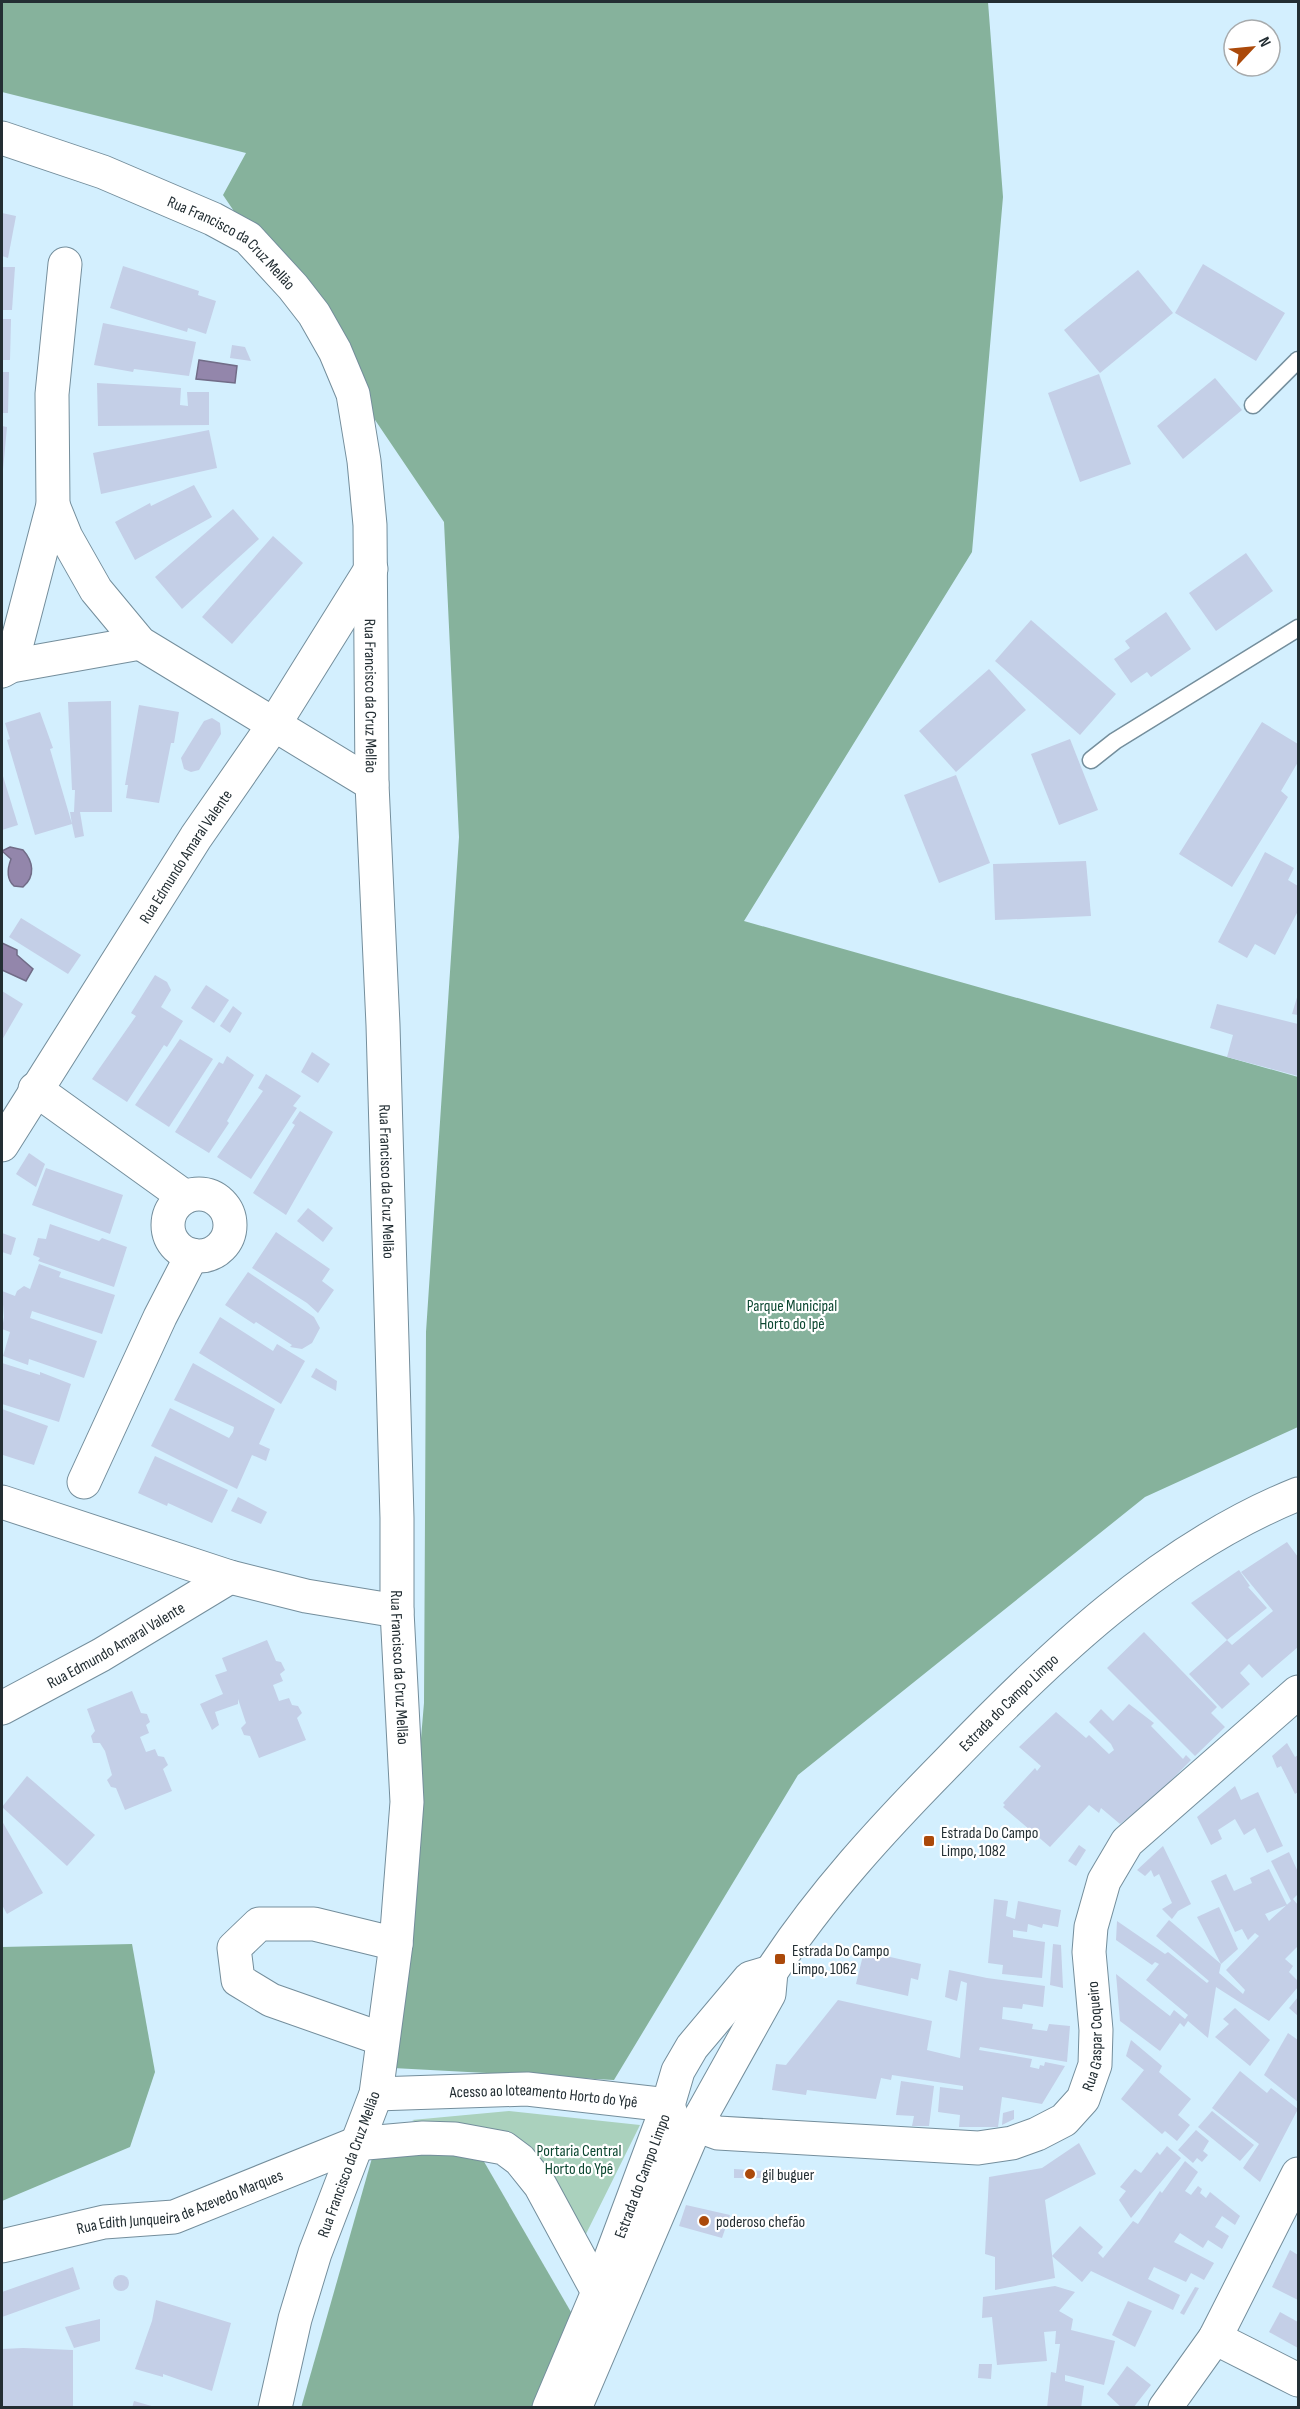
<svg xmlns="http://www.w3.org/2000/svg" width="1300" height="2409" viewBox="0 0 1300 2409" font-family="'Sofia Sans Condensed',sans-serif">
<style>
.green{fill:#aad1bd}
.forest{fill:#86b29c}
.water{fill:#9386ab;stroke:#716c87;stroke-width:1.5}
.building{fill:#c4cfe7}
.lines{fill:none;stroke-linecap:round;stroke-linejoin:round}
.lane-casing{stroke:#748e9c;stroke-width:19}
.street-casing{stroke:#748e9c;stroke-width:35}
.primary-casing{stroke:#748e9c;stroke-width:35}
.lane{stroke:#fff;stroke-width:16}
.street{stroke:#fff;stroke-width:33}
.primary{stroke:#fff;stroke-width:33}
.poi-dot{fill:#ab490a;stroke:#fff;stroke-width:2}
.labels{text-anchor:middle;stroke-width:4.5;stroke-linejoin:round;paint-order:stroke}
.street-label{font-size:16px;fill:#232e33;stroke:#fff}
.park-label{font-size:16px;fill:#0c4731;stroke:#fff}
.poi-label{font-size:16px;fill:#232e33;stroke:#fff;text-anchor:start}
</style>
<rect width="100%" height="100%" fill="#d3effe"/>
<path class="green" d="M509,2111L640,2125L582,2242L533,2162L455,2139L412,2120Z"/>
<g class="forest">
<path d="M2,2H988L1003,197L972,552L744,921L1298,1077V1427L1145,1497L798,1775L614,2080L393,2068L424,1703L426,1332L459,837L444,522L223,195L246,153L2,92Z"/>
<path d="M132,1944L155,2072L130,2147L2,2201V1947Z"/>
<path d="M374,2151L479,2153L575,2319L541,2407L301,2408Z"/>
</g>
<g class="water">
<path d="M199,360L237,366L235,383L196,379Z"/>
<path d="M10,847L23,850C33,861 36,876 23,887L14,886C6,879 8,867 11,859L2,851Z"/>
<path d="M2,943L17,950V955L33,969L26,981L2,970Z"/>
</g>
<g class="building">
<path d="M2,213L16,216L8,258L2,256Z"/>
<path d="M1203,264L1285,313L1256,361L1175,313Z"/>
<path d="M123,266L199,291L198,295L216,301L206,334L188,328L187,332L110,308Z"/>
<path d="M2,267H15L12,310H2Z"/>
<path d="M1138,270L1173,313L1100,373L1064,330Z"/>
<path d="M2,319H11L10,360H2Z"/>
<path d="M103,323L196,342L189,376L134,369L133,372L94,365Z"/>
<path d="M232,345L245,347L251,361L230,358Z"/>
<path d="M2,372H9L8,413H2Z"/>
<path d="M1099,374L1131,464L1080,482L1048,393Z"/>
<path d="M1215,378L1242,410L1183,459L1157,426Z"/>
<path d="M97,383L181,388L180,405L188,406L187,392H209V425L98,426Z"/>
<path d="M2,426L7,427L3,470H2Z"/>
<path d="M209,430L217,468L101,494L93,453Z"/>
<path d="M194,485L212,517L135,560L115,522L150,503L151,506Z"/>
<path d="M233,509L259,539L182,609L155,577Z"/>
<path d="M273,536L303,563L232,644L202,617Z"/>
<path d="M1246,553L1273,591L1216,631L1189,593Z"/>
<path d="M1166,612L1191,649L1151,677L1147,672L1131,683L1114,659L1130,648L1125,641Z"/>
<path d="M1031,620L1116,694L1080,735L995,661Z"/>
<path d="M989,669L1026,710L956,772L919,731Z"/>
<path d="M111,701L112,812H80L84,836L75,838L72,824L35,835L7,740L10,739L5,723L40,712L53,748L50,749L72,824L70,812H74L75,790H72L68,702Z"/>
<path d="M139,705L179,712L174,743H171L159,803L126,798L128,785H125Z"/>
<path d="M212,718L220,723L221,734L199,770L191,772L184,769L181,758L204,721Z"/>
<path d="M1262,722L1298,744V762L1281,791L1288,797L1232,887L1179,854Z"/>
<path d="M1070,739L1098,810L1059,825L1031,754Z"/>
<path d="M2,773L18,825L2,830Z"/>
<path d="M956,775L990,863L939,883L904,795Z"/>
<path d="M1265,852L1294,868L1288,880L1298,886V911L1275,955L1255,944L1247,958L1218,942Z"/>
<path d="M1086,861L1091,916L995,920L993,864Z"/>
<path d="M21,918L81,955L68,974L9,937Z"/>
<path d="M155,975L167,982L171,990L161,1007L183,1021L167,1047L164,1045L127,1102L92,1079L136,1016L131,1013Z"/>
<path d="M206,985L229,1000L214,1023L191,1008Z"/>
<path d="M2,991L23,1004L2,1040Z"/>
<path d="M1298,994V1015L1292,1014Z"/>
<path d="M1217,1004L1298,1024V1076L1227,1057L1233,1035L1210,1028Z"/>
<path d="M233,1006L242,1013L230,1033L220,1026Z"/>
<path d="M180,1039L213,1059L169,1127L135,1105Z"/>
<path d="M312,1052L330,1064L318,1083L301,1072Z"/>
<path d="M227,1056L254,1075L227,1121L229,1123L209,1153L175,1132L219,1062L223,1064Z"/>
<path d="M266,1074L301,1096L293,1106L297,1108L251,1179L217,1157L263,1091L258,1088Z"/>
<path d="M300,1111L333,1132L286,1215L253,1193L295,1125L292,1123Z"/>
<path d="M29,1153L45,1164L36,1187L16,1174Z"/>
<path d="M46,1168L123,1195L110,1234L32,1205Z"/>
<path d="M308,1208L333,1228L323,1242L297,1221Z"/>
<path d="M50,1224L99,1241L102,1238L127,1247L114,1287L38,1261L40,1258L33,1255L38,1238L46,1239Z"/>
<path d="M276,1232L330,1269L322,1281L334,1290L318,1313L307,1303L252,1268Z"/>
<path d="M2,1233L16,1238L11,1255L2,1252Z"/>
<path d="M39,1264L61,1272L59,1277L115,1295L102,1334L32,1311L30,1318L97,1341L84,1378L29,1359L28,1365L3,1356L10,1332L2,1329L4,1317L2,1291L15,1296L17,1291L24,1286L30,1289Z"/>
<path d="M248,1272L314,1317L320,1328L312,1343L302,1349L290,1347L292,1345L256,1322L254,1324L225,1305Z"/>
<path d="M220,1317L273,1351L277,1344L305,1361L281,1404L199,1353Z"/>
<path d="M2,1363L40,1375V1372L71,1384L59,1422L2,1404Z"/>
<path d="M193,1363L275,1409L259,1444L270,1449L266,1461L252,1455L237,1489L151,1446L170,1408L229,1438L233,1432L234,1427L174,1400Z"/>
<path d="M316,1368L337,1381L336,1391L311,1377Z"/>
<path d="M2,1409L48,1426L34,1465L3,1455Z"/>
<path d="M155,1456L228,1490L212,1523L168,1503L167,1506L138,1493Z"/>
<path d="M238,1497L267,1512L261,1524L231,1511Z"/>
<path d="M1287,1542L1298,1557V1647L1262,1678L1249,1664L1240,1673L1250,1684L1222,1709L1189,1674L1227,1640L1232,1645L1273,1611L1241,1572Z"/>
<path d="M1239,1570L1250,1586L1248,1587L1267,1608L1227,1640L1191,1603Z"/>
<path d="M1144,1632L1217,1707L1211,1713L1225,1727L1195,1756L1107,1668Z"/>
<path d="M267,1640L276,1661L281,1662L285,1670L280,1674L283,1681L273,1685L279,1701L289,1698L292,1705L298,1706L302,1713L297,1718L306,1740L259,1758L250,1736L244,1735L241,1728L246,1723L238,1699V1704L215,1712L219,1725L212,1730L200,1704L223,1694L215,1675L227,1671L222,1658Z"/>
<path d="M132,1691L141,1713L147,1714L150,1722L146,1725L149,1733L140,1737L146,1752L155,1749L158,1756L164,1757L168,1765L163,1769L172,1791L125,1810L116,1788L111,1787L107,1780L112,1775L105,1751L100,1743H93L91,1736L95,1731L87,1709Z"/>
<path d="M1129,1704L1154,1723L1151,1726L1183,1759L1186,1755L1191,1760L1155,1797L1120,1824L1101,1808L1099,1813L1089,1805L1050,1847L1003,1807L1005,1805L1003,1803L1035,1768L1037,1771L1041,1766L1019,1747L1056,1712L1086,1738L1089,1735L1109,1754L1114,1750L1111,1744L1089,1722L1101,1709L1113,1721Z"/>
<path d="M1287,1743L1295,1757L1298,1755V1792L1295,1794L1281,1766L1277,1768L1272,1756Z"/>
<path d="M27,1776L95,1835L67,1866L2,1807Z"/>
<path d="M1235,1786L1241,1800L1258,1792L1283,1846L1267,1853L1255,1828L1244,1835L1235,1819L1218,1830L1222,1839L1211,1845L1197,1817Z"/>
<path d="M2,1821L43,1893L7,1914L2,1905Z"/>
<path d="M1079,1845L1086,1850L1076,1866L1068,1861Z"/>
<path d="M1163,1846L1191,1904L1178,1911L1172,1919L1162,1909L1172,1903L1159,1874L1154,1877L1151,1870L1145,1876L1137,1870Z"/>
<path d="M1289,1852L1298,1872V1894L1293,1899L1298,1905V1946L1285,1959L1293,1966L1289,1972L1298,1981V1987L1269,2021L1216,1987L1208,2038L1188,2021L1184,2027L1180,2023L1160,2051L1120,2021L1116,1974L1170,2016L1174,2010L1185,2019L1188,2015L1146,1980L1159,1964L1155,1962L1152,1965L1116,1940L1117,1921L1165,1954L1168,1952L1207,1983L1209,1981L1156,1936L1169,1920L1221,1964L1219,1973L1243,1994L1245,1990L1226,1970L1259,1936L1255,1933L1248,1940L1242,1929L1235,1932L1211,1881L1226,1874L1234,1891L1252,1883L1250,1878L1269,1869L1287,1905L1265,1914L1269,1921L1290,1902L1291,1901L1271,1861Z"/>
<path d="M994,1899L1008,1901L1006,1916L1015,1919L1018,1901L1061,1910L1058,1927L1043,1924L1042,1928L1028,1924L1027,1932L1013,1930V1937L1045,1942L1042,1978L1002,1974L1003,1965L988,1963Z"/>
<path d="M1219,1907L1238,1949L1221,1964L1197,1917Z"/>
<path d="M1053,1944L1061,1945L1063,1988L1050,1985Z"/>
<path d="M864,1951L921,1964L918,1980L911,1978L908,1996L856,1984Z"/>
<path d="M949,1970L987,1978L1045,1986L1043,2007L1023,2004L1022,2009L1003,2007L1002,2019L1033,2024L1032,2029L1047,2031L1049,2024L1070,2026L1067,2062L980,2047L979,2050L1032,2059L1030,2067L1039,2069L1040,2065L1044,2066L1045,2062L1065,2066L1042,2104L1002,2097L998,2127H959L960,2115L938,2112L940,2087L963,2090V2086L892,2075L891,2080L881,2078L876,2099L807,2090L806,2095L772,2090L776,2064L786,2065L838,2000L932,2021L927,2050L960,2058L967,1983L961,1981L957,2001L945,1997Z"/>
<path d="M1298,1997V2016L1289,2008Z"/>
<path d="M1235,2008L1270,2040L1250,2066L1215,2037L1229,2024L1223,2019Z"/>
<path d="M1288,2033L1298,2040V2102L1264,2075Z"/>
<path d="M1131,2040L1162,2066L1159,2072L1191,2099L1178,2115L1190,2125L1177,2141L1165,2131L1162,2134L1121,2099L1144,2070L1126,2056Z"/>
<path d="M1240,2071L1267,2093L1271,2088L1298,2109L1260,2182L1243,2168L1259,2144L1212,2108Z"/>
<path d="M901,2081L934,2086L929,2126H912L914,2116L896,2115Z"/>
<path d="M1014,2110V2119L1002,2125L1003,2113Z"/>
<path d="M1212,2111L1254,2145L1240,2161L1198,2127Z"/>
<path d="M1196,2130L1209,2141L1203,2151L1208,2155L1202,2162L1197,2158L1193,2163L1178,2150Z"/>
<path d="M1079,2143L1096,2174L1045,2200L1055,2278L995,2290V2257L985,2254L989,2177L1042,2168Z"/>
<path d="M1167,2146L1181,2158L1131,2218L1119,2200L1126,2191L1120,2187L1135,2169L1141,2173L1157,2152L1160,2155Z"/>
<path d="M1185,2161L1198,2172L1185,2191L1191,2195L1198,2186L1202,2189L1200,2193L1206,2198L1210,2192L1240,2216L1235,2225L1222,2216L1215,2227L1229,2236L1222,2249L1208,2240L1203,2248L1180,2233L1174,2242L1214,2263L1204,2280L1191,2273L1186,2282L1154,2267L1148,2279L1180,2295L1173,2310L1091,2271L1082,2282L1052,2256L1080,2226L1103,2247L1098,2253L1103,2258L1133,2221L1138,2224L1160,2191L1162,2193Z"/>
<path d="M734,2169L766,2171V2178H734Z"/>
<path d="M686,2205L730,2215L722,2238L679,2226Z"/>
<path d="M1290,2250L1298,2255V2300L1272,2287Z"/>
<path d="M73,2267L80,2289L2,2317V2292Z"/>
<circle cx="121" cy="2283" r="8"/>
<path d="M1055,2286L1075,2292L1059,2311L1073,2319L1071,2330L1115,2341L1104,2385L1065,2375V2381L1084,2386L1081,2408H1047L1051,2372L1056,2373L1060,2344H1055L1056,2331L1044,2332L1047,2361L997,2365L992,2317L982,2318L983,2297Z"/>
<path d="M1195,2287L1199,2288L1184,2315L1180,2313Z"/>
<path d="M156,2300L231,2323L212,2391L163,2374V2377L135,2369L152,2321Z"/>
<path d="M1128,2301L1152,2311L1135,2347L1112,2335Z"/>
<path d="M1280,2312L1298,2322V2348L1269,2332Z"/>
<path d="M100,2319V2341L74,2348L65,2327Z"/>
<path d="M23,2348L73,2350V2408H2V2349Z"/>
<path d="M979,2364H992L991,2379L978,2378Z"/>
<path d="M1127,2366L1151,2385L1133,2408H1122L1107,2394Z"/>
<path d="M134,2401L155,2407V2408H132Z"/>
</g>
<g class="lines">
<g class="lane-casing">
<g id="lane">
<path d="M1253,405L1298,360"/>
<path d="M1091,760L1115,741L1298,628"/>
</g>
</g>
<g class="street-casing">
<g id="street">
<path id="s1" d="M2,138L103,172L213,219L248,238L293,287L314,314L335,351L353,394L364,461L370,525L372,784L383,1025L397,1518V1611L407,1802L396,1944L376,2094L315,2253L295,2319L275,2408"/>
<path d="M53,505L66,537L96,590L140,643L372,784"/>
<path d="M11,666L53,505L52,394L65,264"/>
<path d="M2,671L11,666L140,643"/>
<path d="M35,1089L185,1197"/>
<path id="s2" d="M2,1145L196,837L275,723L371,569"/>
<circle cx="199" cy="1225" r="31"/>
<path d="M84,1482L160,1317L192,1255"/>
<path d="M2,1502L230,1577L306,1596L397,1611"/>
<path id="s3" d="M2,1708L101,1655L230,1577"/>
<path d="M382,2039L271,2000L238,1980L234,1948L259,1924H314L396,1944"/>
<path id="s4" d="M376,2094L527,2089L668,2105L675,2126L674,2130"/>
<path id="s5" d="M696,2125L718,2133L978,2148L1012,2143L1037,2134L1064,2120L1083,2099L1095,2065L1096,2030L1089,1952L1091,1927L1104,1881L1127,1842L1298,1692"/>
<path id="s6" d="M2,2246L104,2222L174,2217L355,2144L423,2138L455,2139L504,2148L520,2160L540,2185L598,2292"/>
<path d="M1215,2338L1298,2380"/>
<path d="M1165,2408L1215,2338L1298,2174"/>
</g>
</g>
<g class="primary-casing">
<g id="primary">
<path id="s7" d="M549,2408L598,2292L668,2105L678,2071L692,2047L750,1978L771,1972"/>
<path id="s8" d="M575,2408L696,2125L769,1994L771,1972C821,1895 883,1828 947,1763C1048,1658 1161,1549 1298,1494"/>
</g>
</g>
<use href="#lane" class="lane"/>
<use href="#street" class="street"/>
<use href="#primary" class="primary"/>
</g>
<g class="poi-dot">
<rect x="923" y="1835" width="12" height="12" rx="3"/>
<rect x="774" y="1953" width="12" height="12" rx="3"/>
<circle cx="750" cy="2174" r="6"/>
<circle cx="704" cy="2221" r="6"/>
</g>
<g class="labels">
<g class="street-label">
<text dy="6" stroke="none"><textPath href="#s1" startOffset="255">Rua Francisco da Cruz Mellão</textPath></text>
<text dy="6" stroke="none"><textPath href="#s1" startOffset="759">Rua Francisco da Cruz Mellão</textPath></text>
<text dy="6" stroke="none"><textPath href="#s2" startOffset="342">Rua Edmundo Amaral Valente</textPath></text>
<text dy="6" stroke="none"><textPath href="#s1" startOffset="1245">Rua Francisco da Cruz Mellão</textPath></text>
<text dy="6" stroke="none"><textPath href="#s3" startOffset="130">Rua Edmundo Amaral Valente</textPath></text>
<text dy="6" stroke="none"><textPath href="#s1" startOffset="1731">Rua Francisco da Cruz Mellão</textPath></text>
<text dy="6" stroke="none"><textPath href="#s8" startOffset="840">Estrada do Campo Limpo</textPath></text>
<text dy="6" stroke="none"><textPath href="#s5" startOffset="468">Rua Gaspar Coqueiro</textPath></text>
<text dy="6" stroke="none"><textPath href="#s4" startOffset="168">Acesso ao loteamento Horto do Ypê</textPath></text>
<text transform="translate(348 2164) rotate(-70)" y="6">Rua Francisco da Cruz Mellão</text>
<text dy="6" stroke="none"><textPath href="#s7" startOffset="250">Estrada do Campo Limpo</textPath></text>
<text dy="6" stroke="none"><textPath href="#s6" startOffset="184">Rua Edith Junqueira de Azevedo Marques</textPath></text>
</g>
<g class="park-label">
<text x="792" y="1311">Parque Municipal<tspan x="792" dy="18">Horto do Ipê</tspan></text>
<text x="579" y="2156">Portaria Central<tspan x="579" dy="18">Horto do Ypê</tspan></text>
</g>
<g class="poi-label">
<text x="941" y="1838">Estrada Do Campo<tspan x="941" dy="18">Limpo, 1082</tspan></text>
<text x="792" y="1956">Estrada Do Campo<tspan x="792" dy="18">Limpo, 1062</tspan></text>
<text x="762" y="2180">gil buguer</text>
<text x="716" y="2227">poderoso chefão</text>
</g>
</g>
<rect width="1300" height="2409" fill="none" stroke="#232e33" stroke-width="6"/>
<g transform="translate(1252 48) rotate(64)"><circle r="28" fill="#ffffff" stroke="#a7abad" stroke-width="1.5"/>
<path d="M0-4.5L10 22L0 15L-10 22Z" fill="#ab490a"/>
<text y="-9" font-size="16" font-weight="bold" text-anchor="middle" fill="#232e33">N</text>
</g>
</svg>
